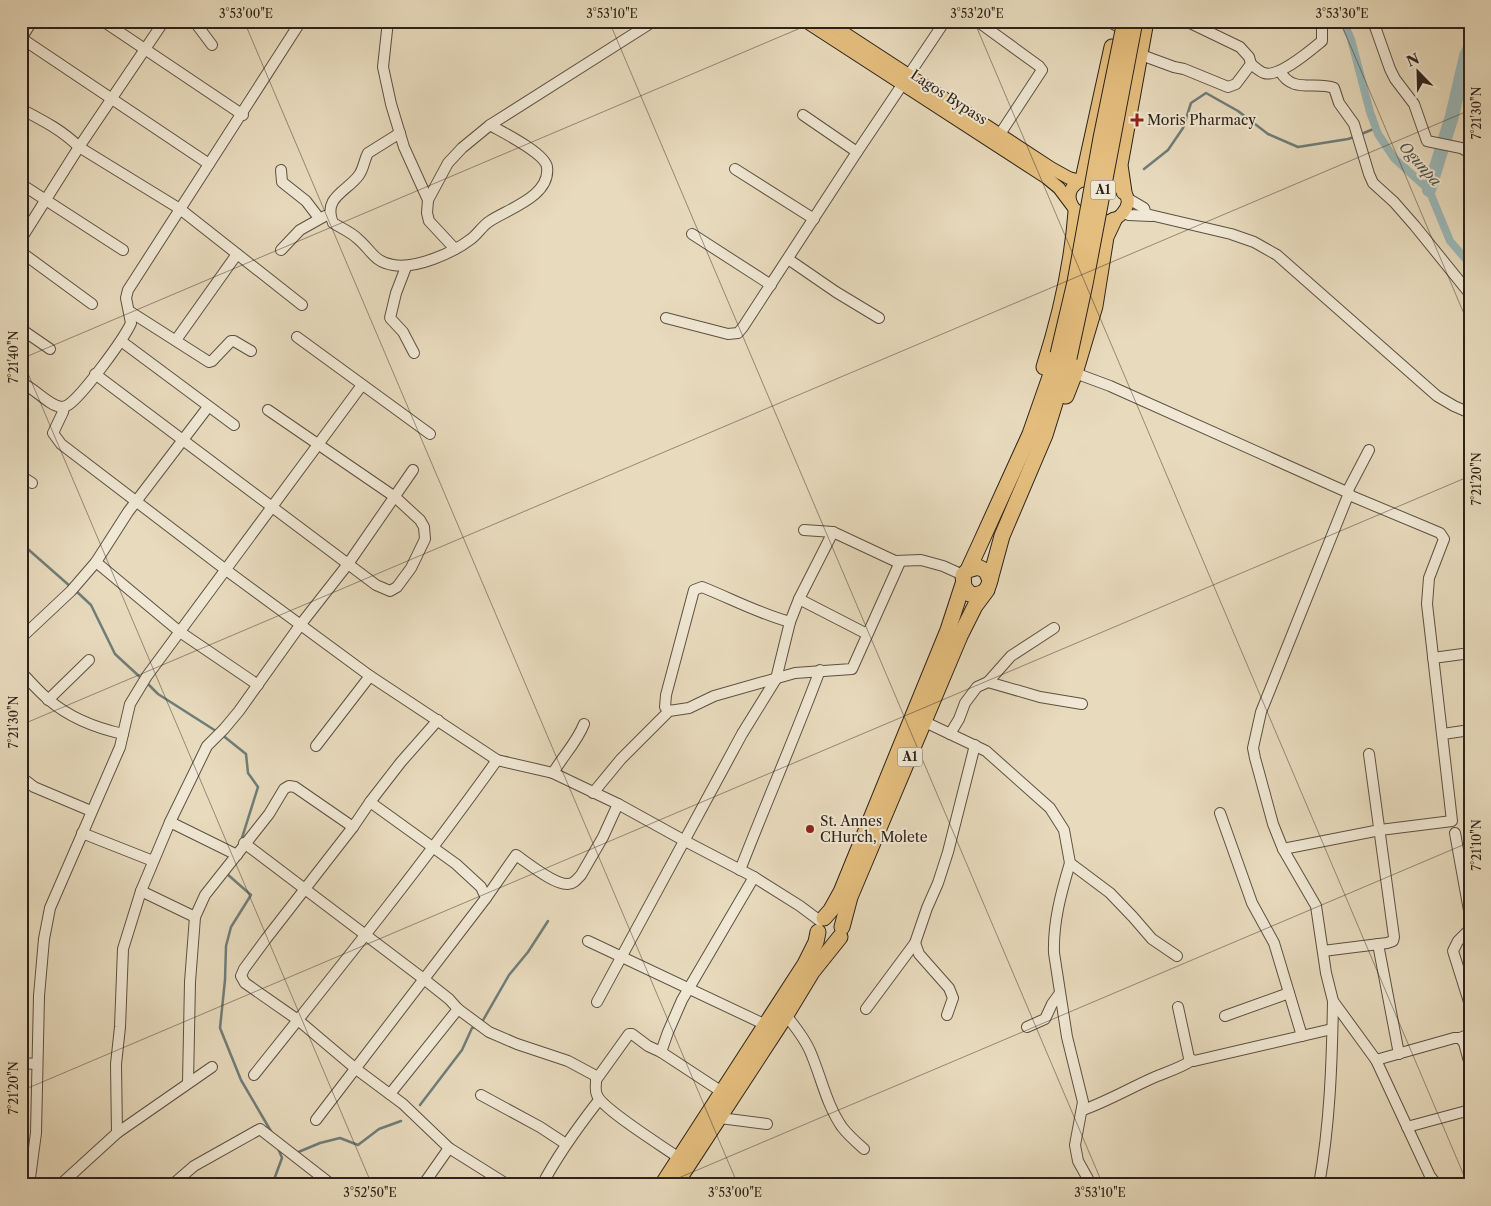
<svg xmlns="http://www.w3.org/2000/svg" width="1491" height="1206" viewBox="0 0 1491 1206" font-family="'Libre Caslon Text',serif">
<style>
.lines{fill:none;stroke-linecap:round;stroke-linejoin:round}
.stream{stroke:#6f7d7a;stroke-width:2.5}
.canal{stroke:#9ab9ba;stroke-width:8}
.river{stroke:#9ab9ba;stroke-width:14}
.minor-casing{stroke:#5c5043;stroke-width:12}
.major-casing{stroke:#2e221a;stroke-width:14}
.highway-casing{stroke:#2e221a;stroke-width:17}
.minor{stroke:#f0e8d4;stroke-width:10}
.major{stroke:#e4be7e;stroke-width:12}
.highway{stroke:#e4be7e;stroke-width:15}
.highway-bridge-casing{stroke:#2e221a;stroke-width:17;stroke-linecap:butt}
.highway-bridge{stroke:#e4be7e;stroke-width:15}
.ticks{fill:none;stroke:#2e221a;stroke-width:1;stroke-opacity:0.45}
.poi-dot{fill:#8f2418;stroke:#f0e8d4;stroke-width:2}
.labels{text-anchor:middle;stroke-width:4;stroke-linejoin:round;paint-order:stroke}
.shield{fill:#f0e8d4;stroke:#685d52;stroke-width:1}
.shield-label{font-size:12px;font-weight:bold;fill:#2e221a}
.street-label{font-size:14px;fill:#2e221a;stroke:#f0e8d4}
.poi-label{font-size:14px;fill:#2e221a;stroke:#f0e8d4;text-anchor:start}
.water-label{font-size:15px;font-style:italic;fill:#4e4f4a;stroke:#f0e8d4}
.neatline{fill:none;stroke:#2e221a;stroke-width:2}
.ticks-label{font-size:12px;text-anchor:middle;fill:#2e221a}
</style>
<rect width="100%" height="100%" fill="#e8dbbd"/>
<filter id="stains"><feTurbulence type="fractalNoise" baseFrequency=".004" numOctaves="4"/><feColorMatrix values="0 0 0 0 .2 0 0 0 0 .09 0 0 0 0 .02 0 0 0 .5 -.17"/></filter>
<radialGradient id="worn" r=".72"><stop offset=".6" stop-color="#630" stop-opacity="0"/><stop offset="1" stop-color="#630" stop-opacity=".3"/></radialGradient>
<g class="lines">
<g class="stream">
<path d="M1359,135L1376,128"/>
<path d="M1144,169L1168,150L1183,128L1191,103L1206,93L1238,111L1268,134L1298,147L1348,139L1354,137"/>
<path d="M21,543L71,587"/>
<path d="M75,590L91,605L115,654L141,678"/>
<path d="M147,683L158,694L216,731"/>
<path d="M221,734L246,754L248,773L258,787L241,841"/>
<path d="M226,873L251,895L231,927L226,946L225,980L220,1028L241,1080L272,1133"/>
<path d="M482,1022L509,975L528,952L548,921"/>
<path d="M420,1105L462,1050L472,1028L476,1027"/>
<path d="M296,1153L320,1143L340,1138L358,1145L379,1129L401,1121"/>
<path d="M272,1185L282,1158L278,1148"/>
</g>
<path class="canal" d="M1343,21L1351,39L1370,112L1378,134L1394,158L1429,190L1450,241L1470,264"/>
<path class="river" d="M1429,190L1452,116L1466,56L1470,48"/>
<g class="minor-casing">
<g id="minor">
<path d="M103,21L243,115"/>
<path d="M194,21L212,45"/>
<path d="M388,21L383,67L391,104L404,147L428,200L427,213L429,221L455,249"/>
<path d="M977,21L1039,66L1042,70L1000,134"/>
<path d="M1108,21L1117,26"/>
<path d="M1373,21L1390,69L1395,79L1414,104L1427,141L1461,148L1470,153"/>
<path d="M21,38L209,164"/>
<path d="M21,39L32,21"/>
<path d="M1144,56L1174,67L1184,69L1228,87L1236,84L1251,64L1249,57L1240,47L1186,21"/>
<path d="M1251,64C1255,67 1260,72 1264,73C1279,78 1311,50 1322,41V21"/>
<path d="M1280,71C1292,94 1315,81 1334,88L1339,103L1354,124L1369,174L1373,183L1394,202L1415,226L1470,294"/>
<path d="M21,109C42,120 62,130 79,147L180,209L302,305"/>
<path d="M803,115L857,152"/>
<path d="M400,133L368,153C364,160 364,168 359,175C348,191 322,197 333,223C341,228 351,232 358,239C372,251 374,262 393,265C416,269 453,253 471,239C478,234 482,226 490,221C508,209 551,196 547,167C545,153 502,132 490,125"/>
<path d="M735,169L814,219"/>
<path d="M281,170L282,182L306,201L319,218"/>
<path d="M21,184L123,250"/>
<path d="M1127,198L1144,208L1146,214L1231,234L1254,242L1277,255L1437,396L1454,406L1470,413"/>
<path d="M428,200L448,163L462,148L490,125L654,21"/>
<path d="M1123,213L1129,215L1151,216"/>
<path d="M692,234L771,285"/>
<path d="M21,239L79,147L164,21"/>
<path d="M281,250L300,230L325,216"/>
<path d="M21,252L92,304"/>
<path d="M788,259L836,292L879,318"/>
<path d="M406,267L396,293L390,318L403,332L414,353"/>
<path d="M129,311L209,362L212,361L231,341H234L251,351"/>
<path d="M666,318L728,334L738,333L743,327L857,152L945,21"/>
<path d="M21,329L50,349"/>
<path d="M297,337L430,434"/>
<path d="M176,340L237,254"/>
<path d="M121,341L234,425"/>
<path d="M1075,373L1110,386L1349,493L1261,712L1253,748L1255,758L1273,824L1283,849L1316,906L1326,973L1333,1001L1376,1060L1454,1038H1460L1464,1043L1470,1065"/>
<path d="M95,374L376,585L390,591L397,587L411,568L425,539L424,527L420,520L395,497L268,410"/>
<path d="M21,383C35,388 48,405 61,407C64,407 65,407 68,405C82,396 124,339 131,323L126,298L128,290L301,21"/>
<path d="M64,407L63,412L53,433L61,444L226,570L370,676L497,760L553,773L618,804L685,841L754,877L800,906L820,921"/>
<path d="M21,476L32,483"/>
<path d="M1347,492L1369,450"/>
<path d="M804,530L833,532L895,561L921,560L943,566L963,575"/>
<path d="M96,562L180,632L258,685"/>
<path d="M799,599L867,634"/>
<path d="M21,638L71,591L96,562L128,512L208,407"/>
<path d="M1433,658L1470,653"/>
<path d="M21,672C30,681 39,692 49,700C70,718 96,728 123,734"/>
<path d="M988,682L1040,697L1082,704"/>
<path d="M48,700L89,660"/>
<path d="M669,711L665,707L666,695L694,590L702,587C732,599 760,614 790,622"/>
<path d="M438,720L401,762L370,802L353,827L266,939L244,969L241,976L245,983L298,1020L356,1069L403,1104L449,1148L508,1185"/>
<path d="M925,722L986,751L1050,808L1064,830L1070,863L1110,893L1133,917L1152,939L1177,956"/>
<path d="M950,734L959,719L965,703L977,687L988,682L1011,656L1054,628"/>
<path d="M1443,734L1470,730"/>
<path d="M316,746L370,676"/>
<path d="M553,773C563,756 577,742 584,724"/>
<path d="M21,777L34,787L91,811"/>
<path d="M593,793L621,759L669,711L689,708L714,696L795,673L852,669L900,562"/>
<path d="M1220,813L1252,903L1274,943L1302,1036"/>
<path d="M170,822L237,855"/>
<path d="M82,833L153,861"/>
<path d="M1455,833L1470,916"/>
<path d="M244,843L425,980L449,999L458,1009L489,1032L517,1044L568,1061L596,1076C597,1082 594,1089 597,1095C602,1109 664,1147 679,1158"/>
<path d="M1283,849L1380,830L1452,821L1427,604L1429,578L1444,539L1440,533L1349,495"/>
<path d="M1070,863C1061,893 1053,922 1054,953L1067,1037L1083,1102L1075,1145L1078,1161L1088,1179"/>
<path d="M740,870C766,803 795,737 820,670"/>
<path d="M141,891L195,917"/>
<path d="M486,898L516,855C528,863 554,885 568,884C574,884 577,879 581,875L603,837L618,804"/>
<path d="M1470,929L1458,941L1453,951L1470,1005"/>
<path d="M588,941L766,1025"/>
<path d="M915,943L919,954L926,962L949,988L953,998L947,1015"/>
<path d="M1378,944L1399,1054"/>
<path d="M1323,951L1387,943L1393,941L1394,937L1369,754"/>
<path d="M597,1002L742,734L776,679L790,622L799,599L833,532"/>
<path d="M1178,1007L1189,1058L1194,1061L1332,1029"/>
<path d="M866,1009L915,943L927,908L938,883L948,852L975,745"/>
<path d="M786,1015C795,1027 804,1037 810,1051C821,1076 826,1104 842,1127C848,1135 856,1142 864,1149"/>
<path d="M1225,1016L1289,993"/>
<path d="M1027,1027L1045,1019L1052,1004L1060,993"/>
<path d="M1460,1038L1470,1034"/>
<path d="M1376,1060L1430,1176L1437,1185"/>
<path d="M21,1063L36,1064"/>
<path d="M254,1075C337,971 420,868 497,760"/>
<path d="M596,1080L629,1034H632L648,1046L661,1052"/>
<path d="M188,1083L190,982L195,917L205,895L269,814L284,789L289,786L295,787L353,827"/>
<path d="M722,1092L661,1052L668,1032L682,1000L754,877"/>
<path d="M390,1094L458,1009"/>
<path d="M481,1095L540,1127L566,1144"/>
<path d="M1083,1110C1108,1101 1130,1088 1155,1077C1167,1072 1180,1068 1191,1061"/>
<path d="M720,1118L767,1124"/>
<path d="M316,1120L486,898L481,887L456,864L370,802"/>
<path d="M1407,1127L1470,1110"/>
<path d="M117,1133L116,1064L120,1027L123,949L141,891L170,822L207,746L224,729L239,711L301,624L348,564L413,470"/>
<path d="M29,1185L36,1133L39,996L44,939L50,908L120,747L130,704L147,676L362,385"/>
<path d="M60,1185L117,1133L212,1067"/>
<path d="M172,1185L194,1166L260,1129L332,1185"/>
<path d="M423,1185L449,1148"/>
<path d="M542,1185C558,1154 578,1127 599,1100"/>
<path d="M1319,1185C1330,1124 1332,1062 1333,1001"/>
</g>
</g>
<g class="major-casing">
<g id="major">
<path d="M805,21L1047,178L1059,188L1071,204"/>
<path d="M826,21L1051,168L1069,178L1080,181"/>
<path d="M1095,177C1109,179 1135,191 1126,208C1123,213 1120,217 1115,219C1078,234 1045,183 1095,177Z"/>
</g>
</g>
<g class="highway-casing">
<g id="highway">
<path d="M1083,179L1112,47"/>
<path d="M1124,192L1120,165L1146,21"/>
<path d="M1044,367C1060,317 1072,265 1076,212"/>
<path d="M1066,396L1075,373L1095,306L1106,237L1114,220"/>
<path d="M968,570L978,567L986,571L990,580C988,591 982,596 970,594L964,587L963,575L968,570L980,544L1030,434L1058,354"/>
<path d="M990,580L1002,536L1045,435L1069,358"/>
<path d="M824,918L831,910L841,892L948,630L963,584"/>
<path d="M842,927L850,897L960,636L975,606L987,590"/>
<path d="M662,1185L805,964L816,942L818,932"/>
<path d="M675,1185L786,1015L812,972L840,937"/>
</g>
</g>
<use href="#minor" class="minor"/>
<use href="#major" class="major"/>
<use href="#highway" class="highway"/>
<g class="highway-bridge-casing">
<g id="highway-bridge">
<path d="M1058,354L1075,282L1101,138L1125,21"/>
<path d="M1069,358L1085,284L1135,21"/>
</g>
</g>
<use href="#highway-bridge" class="highway-bridge"/>
</g>
<path class="ticks" d="M244,21L738,1185M609,21L1103,1185M974,21L1468,1185M1340,21L1470,328M21,357L372,1185M21,359L817,21M21,725L1470,110M21,1091L1470,476M662,1185L1470,842"/>
<g class="poi-dot">
<path d="M1134.5 112.5h5v5h5v5h-5v5h-5v-5h-5v-5h5z"/>
<circle cx="810" cy="829" r="5"/>
</g>
<g class="labels">
<g class="shield">
<rect x="1090.5" y="180.5" width="25" height="19" rx="4"/>
<rect x="897.5" y="747.5" width="25" height="19" rx="4"/>
</g>
<g class="shield-label">
<text x="1103" y="194">A1</text>
<text x="910" y="761">A1</text>
</g>
<g class="street-label">
<text transform="translate(949 97) rotate(33)" y="5">Lagos Bypass</text>
</g>
<g class="poi-label">
<text x="1147" y="125">Moris Pharmacy</text>
<text x="820" y="826">St. Annes<tspan x="820" dy="16">CHurch, Molete</tspan></text>
</g>
<g class="water-label">
<text transform="translate(1420 164) rotate(48)" y="5">Ogunpa</text>
</g>
</g>
<rect width="1491" height="1206" fill="none" stroke="#e8dbbd" stroke-width="55"/>
<g transform="translate(1418 72) rotate(337)" stroke="#f0e8d4" stroke-width="4" paint-order="stroke">
<path d="M0-4L9 19L0 12L-9 19Z" fill="#2e221a"/>
<text y="-8" font-size="14" font-weight="bold" text-anchor="middle" fill="#2e221a">N</text>
</g>
<rect x="28" y="28" width="1436" height="1150" class="neatline"/>
<g class="ticks-label">
<text x="246" y="18">3°53'00"E</text>
<text x="612" y="18">3°53'10"E</text>
<text x="977" y="18">3°53'20"E</text>
<text x="1342" y="18">3°53'30"E</text>
<text transform="translate(1477 113) rotate(-90)" y="4">7°21'30"N</text>
<text transform="translate(14 357) rotate(-90)" y="4">7°21'40"N</text>
<text transform="translate(1477 479) rotate(-90)" y="4">7°21'20"N</text>
<text transform="translate(14 722) rotate(-90)" y="4">7°21'30"N</text>
<text transform="translate(1477 845) rotate(-90)" y="4">7°21'10"N</text>
<text transform="translate(14 1088) rotate(-90)" y="4">7°21'20"N</text>
<text x="370" y="1197">3°52'50"E</text>
<text x="735" y="1197">3°53'00"E</text>
<text x="1100" y="1197">3°53'10"E</text>
</g>
<rect width="100%" height="100%" filter="url(#stains)"/>
<rect width="100%" height="100%" fill="url(#worn)"/>
</svg>
